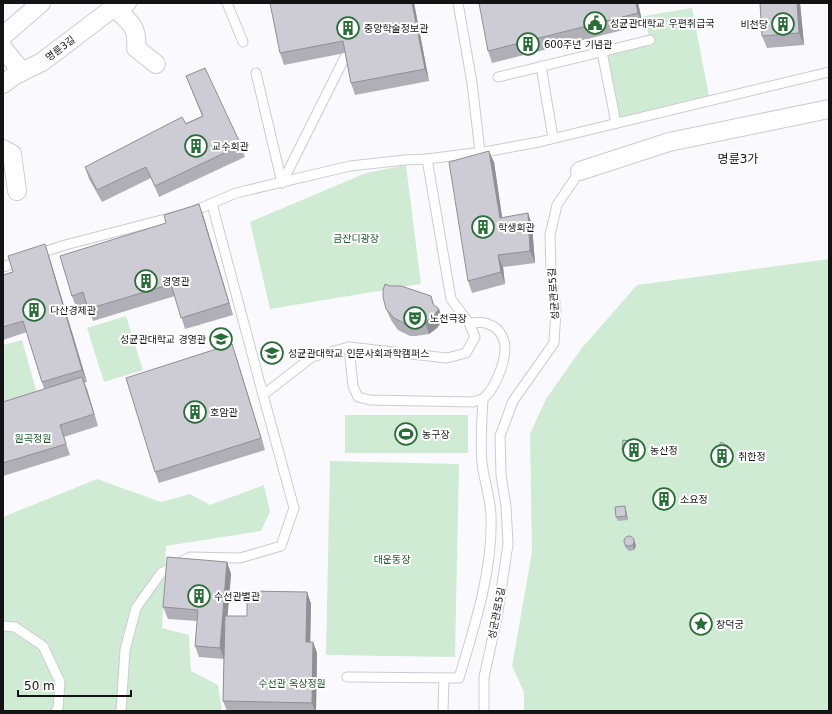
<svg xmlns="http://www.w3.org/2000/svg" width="832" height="714" viewBox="0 0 832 714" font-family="'DejaVu Sans','Noto Sans KR',sans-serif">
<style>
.green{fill:#d0ebd3}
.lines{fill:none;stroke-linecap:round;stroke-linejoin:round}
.service-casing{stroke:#cccbd5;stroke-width:11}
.minor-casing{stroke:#cccbd5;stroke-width:20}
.service{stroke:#fff;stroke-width:9}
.minor{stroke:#fff;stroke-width:18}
.wall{fill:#b0afb7}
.shaded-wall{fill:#908f95}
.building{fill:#cdccd5;stroke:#908f95}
.labels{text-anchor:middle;stroke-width:4;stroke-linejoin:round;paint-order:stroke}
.poi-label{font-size:10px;fill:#131316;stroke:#fff;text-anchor:start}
.street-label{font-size:10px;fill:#131316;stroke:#fff}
.park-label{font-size:10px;fill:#1a5728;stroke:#fff}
.quarter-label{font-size:12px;fill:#131316;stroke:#fff}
</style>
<rect width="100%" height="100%" fill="#fafafe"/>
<g class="green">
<path d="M692,8L710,101L616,123L602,52L650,40L644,16Z"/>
<path d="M406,165L421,284L270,309L250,222L366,173Z"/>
<path d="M829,259V711H524V692L512,666L532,552L530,434L546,399L581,349L637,285Z"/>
<path d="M126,316L143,370L104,382L87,328Z"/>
<path d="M22,340L38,397L3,407V345Z"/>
<rect x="345" y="415" width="123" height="38"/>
<path d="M330,461L459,464L455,657L326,655Z"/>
<path d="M97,479L161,502L190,494L210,505L264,485L270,512L261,531L166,546L162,628L189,635L191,671L218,685L222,711H3V517Z"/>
</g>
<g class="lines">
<g class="service-casing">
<g id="service">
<path d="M227,3L243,42"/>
<path d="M458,3L472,83L480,152"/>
<path d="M602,52L616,123"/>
<path d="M541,66L553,138"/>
<path d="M256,73L282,183"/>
<path d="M498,77L650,40"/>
<path d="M282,183L347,53"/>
<path d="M212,204L263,395"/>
<path d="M189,213L236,193L350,166L405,160L427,159"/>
<path d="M37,254L65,245L177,216"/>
<path d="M3,267L21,260"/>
<path d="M349,347L353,386L358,397L370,400L473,402C476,401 481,400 484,398C496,387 510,354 503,338C500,331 495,326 488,324C483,321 475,323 469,323"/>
<path d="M3,626L15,627L43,646L60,682L58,709L56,711"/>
<path d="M347,677L459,678C474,628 493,570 491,517C491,499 484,481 482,463C480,442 482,420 483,399"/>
<path d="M121,711L125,650L136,608L161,573L190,557L240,558L281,546L294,508L263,395L312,357L349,347L447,358L466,353L475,337L469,323L451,299L427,159L490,151L539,142L829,72"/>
<path d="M443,711L444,678"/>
<path d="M484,711V677L497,618L508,544L506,506L501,475L500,436L513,401L554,343L556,310L551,271L550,235L557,205L580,171"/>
</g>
</g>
<g class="minor-casing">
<g id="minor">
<path d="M115,8C130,23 138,26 136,48L156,64"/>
<path d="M3,36L41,3"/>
<path d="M3,48L22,72"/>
<path d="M3,84L15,75L42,62L109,11L127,3"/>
<path d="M3,149L12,154L17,191"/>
<path d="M580,171L669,142L829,109"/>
</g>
</g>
<use href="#service" class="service"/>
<use href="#minor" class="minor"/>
</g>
<g class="wall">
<path d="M414,3L429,81L355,95L351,83L345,53L284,65L280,53Z"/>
<path d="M638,3L643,25L492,63L488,51Z"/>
<path d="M760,3H800L804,45L767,48L762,36Z"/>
<path d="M186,76L241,145L245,157L159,197L151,178L102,202L89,179L85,167L202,116Z"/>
<path d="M494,162L502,218L528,213L532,225L535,263L503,267L505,284L472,293L468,281Z"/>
<path d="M203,215L233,315L185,329L175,296L93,321L87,304L76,307L72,296Z"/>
<path d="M49,256L87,382L84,383L98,426L64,437L70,455L3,476V402L44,389L27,332L3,340V275L13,272Z"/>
<path d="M434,305L443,320L437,328L429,334L416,336H410L398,330L391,320L386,309Z"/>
<path d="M236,356L265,450L159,483L155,472Z"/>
<path d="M643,443L645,447L643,456L623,454L622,450Z"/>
<path d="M728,446L729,450L721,465L714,461L713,457Z"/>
<path d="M667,490L668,494L669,504L659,505L658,501Z"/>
<path d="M625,506L626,510L628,520L618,521L616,517Z"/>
<path d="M624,543H635L636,546L634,550L629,551L625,547Z"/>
<path d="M227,562L231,574L227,616H247L307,592L311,604L310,642H313L317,653L316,711H227L223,701L224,652V659L199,657L195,646L197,621L168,619L163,607Z"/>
</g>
<g class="shaded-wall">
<path d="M412,3H414L429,81L425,69Z"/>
<path d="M636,3H638L643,25L638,13Z"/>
<path d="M797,3H800L804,45L799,33Z"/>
<path d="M489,151L494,162L504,230L500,218Z"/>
<path d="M199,204L203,215L233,315L229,303Z"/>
<path d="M528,213L532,225L535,263L530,251Z"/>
<path d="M45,244L49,256L87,382L82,370Z"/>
<path d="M498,255L503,267L505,284L501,272Z"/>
<path d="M431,296L435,308L439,309L443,320L437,328L429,334L425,322Z"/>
<path d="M232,344L236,356L265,450L261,438Z"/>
<path d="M82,377L87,389L98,426L94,414Z"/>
<path d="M643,443L645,447L643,456L642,452Z"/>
<path d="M728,446L729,450L721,465L720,461Z"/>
<path d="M667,490L668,494L669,504L668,500Z"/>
<path d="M625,506L626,510L628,520L626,516Z"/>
<path d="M634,539L636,546L634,550L633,546Z"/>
<path d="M227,562L231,574L224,659L220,648Z"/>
<path d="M307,592L311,604L310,653L306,642Z"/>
<path d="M313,642L317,653L316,711H315L312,703Z"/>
</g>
<g class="building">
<path d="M270,3H412L425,69L351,83L343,41L280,53Z"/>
<path d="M479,3H636L638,13L488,51Z"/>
<path d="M760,3H797L799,33L762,36Z"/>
<path d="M205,68L241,145L155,186L146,167L97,190L85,167L182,117L186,124L203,116L186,76Z"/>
<path d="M489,151L500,218L528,213L530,251L498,255L501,272L468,281L449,162Z"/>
<path d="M199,204L229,303L181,318L171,284L88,309L83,292L72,296L60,256L166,223L164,215Z"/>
<path d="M45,244L82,370L42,382L23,321L3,327V275L13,272L8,256Z"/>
<path d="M385,284L390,286H401L431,296L433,304L439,309L433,317L425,322L412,325L406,324L394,318L386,309L383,297V290Z"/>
<path d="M232,344L261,438L155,472L126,378Z"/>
<path d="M82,377L94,414L60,425L66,444L3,463V402Z"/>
<path d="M623,440L643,443L642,452L622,450Z"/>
<path d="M721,442L728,446L720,461L713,457Z"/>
<path d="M667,490L668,500L658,501L657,491Z"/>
<path d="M625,506L626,516L616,517L615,507Z"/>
<circle cx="629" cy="541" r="5"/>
<path d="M167,557L227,562L220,648L195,646L198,610L163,607Z"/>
<path d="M247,591L307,592L306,642H313L312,703L223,701L225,616H247Z"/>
</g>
<defs>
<g id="civic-ring" transform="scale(1.15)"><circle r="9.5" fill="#fff" stroke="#296d37" stroke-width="1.5"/><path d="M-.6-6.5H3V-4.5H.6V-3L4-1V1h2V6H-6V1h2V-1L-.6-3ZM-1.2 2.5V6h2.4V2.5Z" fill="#296d37"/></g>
<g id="building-ring" transform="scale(1.15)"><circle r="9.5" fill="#fff" stroke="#296d37" stroke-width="1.5"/><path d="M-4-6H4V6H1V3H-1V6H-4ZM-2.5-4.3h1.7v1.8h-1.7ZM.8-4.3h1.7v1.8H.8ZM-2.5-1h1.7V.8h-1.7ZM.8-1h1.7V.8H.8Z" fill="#296d37"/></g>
<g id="theatre-ring" transform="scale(1.15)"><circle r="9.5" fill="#fff" stroke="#296d37" stroke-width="1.5"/><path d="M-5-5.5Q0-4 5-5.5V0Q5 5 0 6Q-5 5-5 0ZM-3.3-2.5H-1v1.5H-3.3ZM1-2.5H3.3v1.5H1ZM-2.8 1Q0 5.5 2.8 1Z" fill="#296d37"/></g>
<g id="university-ring" transform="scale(1.15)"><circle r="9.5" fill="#fff" stroke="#296d37" stroke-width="1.5"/><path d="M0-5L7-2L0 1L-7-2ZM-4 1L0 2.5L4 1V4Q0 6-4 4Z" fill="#296d37"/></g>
<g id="stadium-ring" transform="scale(1.15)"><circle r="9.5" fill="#fff" stroke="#296d37" stroke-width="1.5"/><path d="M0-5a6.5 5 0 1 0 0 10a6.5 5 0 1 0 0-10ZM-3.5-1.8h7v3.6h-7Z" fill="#296d37"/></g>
<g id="sight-ring" transform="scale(1.15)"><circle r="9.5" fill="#fff" stroke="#296d37" stroke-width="1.5"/><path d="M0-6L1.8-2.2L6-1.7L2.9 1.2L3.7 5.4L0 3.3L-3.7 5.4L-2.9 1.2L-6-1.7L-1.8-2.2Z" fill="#296d37"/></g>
</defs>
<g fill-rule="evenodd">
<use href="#civic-ring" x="595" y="23"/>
<use href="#building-ring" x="783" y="24"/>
<use href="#building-ring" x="348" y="28"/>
<use href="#building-ring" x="528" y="44"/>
<use href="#building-ring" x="196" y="146"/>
<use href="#building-ring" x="483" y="227"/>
<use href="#building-ring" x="146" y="281"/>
<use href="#building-ring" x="34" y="310"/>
<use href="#theatre-ring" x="415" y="318"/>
<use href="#university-ring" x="221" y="339"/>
<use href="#university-ring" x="272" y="353"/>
<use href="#building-ring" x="195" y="412"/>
<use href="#stadium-ring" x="406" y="434"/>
<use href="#building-ring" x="634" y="450"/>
<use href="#building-ring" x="722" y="456"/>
<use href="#building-ring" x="664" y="499"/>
<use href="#building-ring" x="199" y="596"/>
<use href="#sight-ring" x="701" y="624"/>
</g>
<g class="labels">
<g class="poi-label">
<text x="610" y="27">성균관대학교 우편취급국</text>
<text x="768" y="28" text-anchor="end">비천당</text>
<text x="364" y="32">중앙학술정보관</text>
<text x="544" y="48">600주년 기념관</text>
<text x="212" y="150">교수회관</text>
<text x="498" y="231">학생회관</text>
<text x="162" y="285">경영관</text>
<text x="50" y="314">다산경제관</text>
<text x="430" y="322">노천극장</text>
<text x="206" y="343" text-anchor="end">성균관대학교 경영관</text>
<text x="288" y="357">성균관대학교 인문사회과학캠퍼스</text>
<text x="210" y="416">호암관</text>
<text x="422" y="438">농구장</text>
<text x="650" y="454">농산정</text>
<text x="738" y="460">취한정</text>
<text x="680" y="503">소요정</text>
<text x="214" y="600">수선관별관</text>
<text x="716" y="628">창덕궁</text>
</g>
<g class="street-label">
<text transform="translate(60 48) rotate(-37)" y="4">명륜3길</text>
<text transform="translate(553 294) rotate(-94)" y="4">성균관로5길</text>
<text transform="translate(496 613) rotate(-79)" y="4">성균관로5길</text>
</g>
<g class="park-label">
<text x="356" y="242">금잔디광장</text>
<text x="33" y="442">원곡정원</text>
<text x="392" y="563">대운동장</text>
<text x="292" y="687">수선관 옥상정원</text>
</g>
<g class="quarter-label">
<text x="738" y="163">명륜3가</text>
</g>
</g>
<rect width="832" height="714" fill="none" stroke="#131316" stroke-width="8"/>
<path d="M18 690v6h113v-6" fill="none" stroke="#131316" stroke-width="2"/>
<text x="24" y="690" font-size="12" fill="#131316" stroke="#ffffff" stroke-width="3" paint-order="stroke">50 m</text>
</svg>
